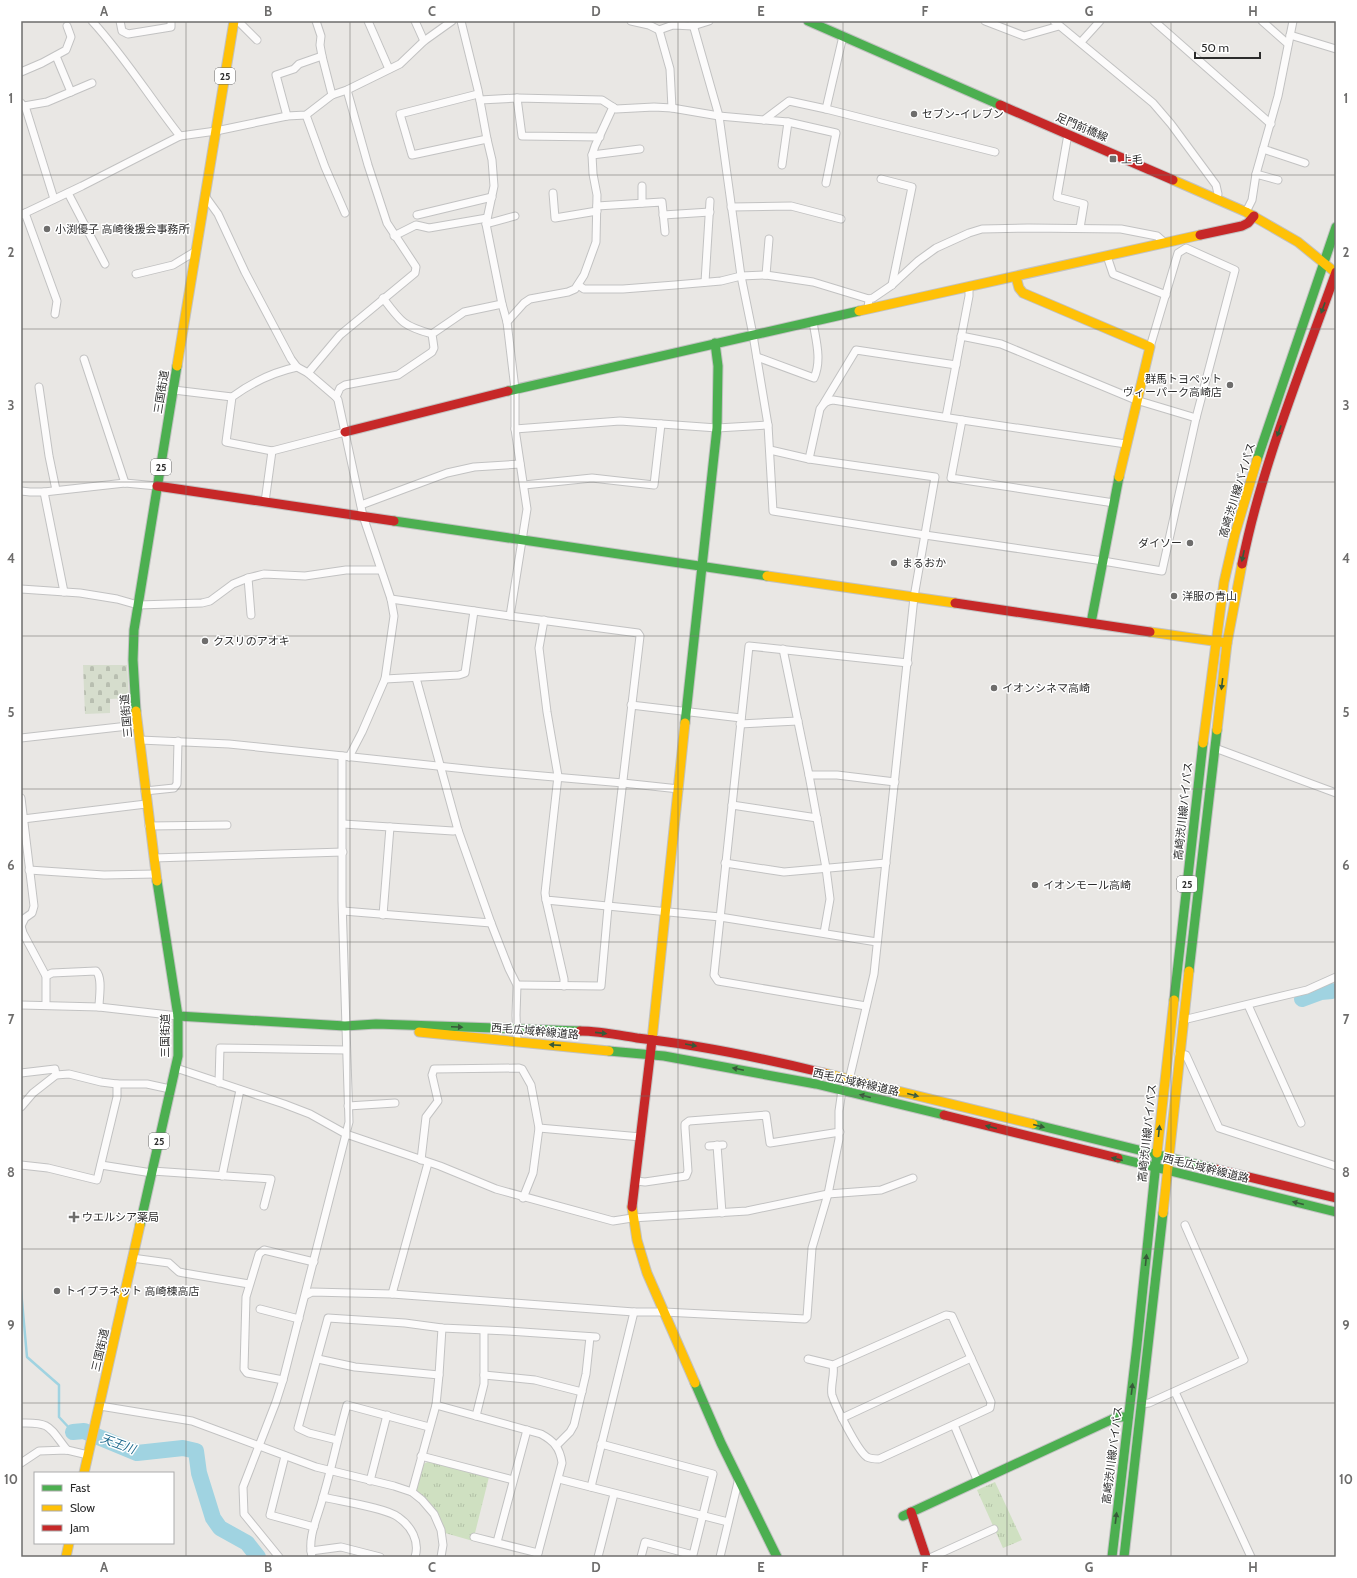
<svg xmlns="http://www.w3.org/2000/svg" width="1357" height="1578" viewBox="0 0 1357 1578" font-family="Cabin,'Noto Sans JP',sans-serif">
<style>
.grass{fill:url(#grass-tufts)}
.cemetery{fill:url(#cemetery-stones)}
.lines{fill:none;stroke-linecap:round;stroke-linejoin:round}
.stream{stroke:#a0d3e1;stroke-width:2.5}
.river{stroke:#a0d3e1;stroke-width:16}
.street-casing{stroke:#c2c2c2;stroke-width:9}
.fast-casing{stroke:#c2c2c2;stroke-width:11}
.slow-casing{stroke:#c2c2c2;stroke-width:11}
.jam-casing{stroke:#c2c2c2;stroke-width:11}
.street{stroke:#fcfbfb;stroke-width:7}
.fast{stroke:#4caf50;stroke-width:9}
.slow{stroke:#ffc107;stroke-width:9}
.jam{stroke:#c62828;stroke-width:9}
.oneway{fill:#375a39}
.grid{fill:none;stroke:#6e6d6c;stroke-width:1;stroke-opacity:0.55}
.poi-dot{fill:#6e6d6c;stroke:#fff;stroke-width:1.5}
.labels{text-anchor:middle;stroke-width:3;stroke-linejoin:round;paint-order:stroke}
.shield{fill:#fff;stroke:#6b6b6b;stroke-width:1}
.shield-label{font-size:10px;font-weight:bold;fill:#2c2c2c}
.poi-label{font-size:11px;fill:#2c2c2c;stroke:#fff;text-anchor:start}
.street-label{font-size:11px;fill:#2c2c2c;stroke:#fff}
.water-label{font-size:12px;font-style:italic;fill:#1f6b8e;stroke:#fff}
.neatline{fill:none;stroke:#6e6d6c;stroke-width:1.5}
.grid-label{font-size:13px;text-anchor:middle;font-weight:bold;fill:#6e6d6c}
</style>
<defs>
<pattern id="grass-tufts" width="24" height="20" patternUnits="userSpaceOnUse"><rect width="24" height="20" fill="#cfe0c1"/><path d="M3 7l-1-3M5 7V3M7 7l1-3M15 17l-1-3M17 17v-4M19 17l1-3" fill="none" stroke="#b2c0a6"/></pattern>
<pattern id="cemetery-stones" width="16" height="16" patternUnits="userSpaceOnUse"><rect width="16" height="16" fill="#d6ddcd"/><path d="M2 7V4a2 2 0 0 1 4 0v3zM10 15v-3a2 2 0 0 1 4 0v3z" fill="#b8beb0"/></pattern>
</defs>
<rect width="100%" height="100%" fill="#e9e7e4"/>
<g class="grass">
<path d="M430,1461L489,1477L473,1541L445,1533C440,1515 430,1503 416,1491L423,1464Z"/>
<path d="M995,1482L1022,1540L1003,1548L977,1490Z"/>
</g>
<path class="cemetery" d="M83,665H127L129,698L110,699V713L85,714Z"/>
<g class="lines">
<g class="stream">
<path d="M1332,991H1336"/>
<path d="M21,1290L27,1357L59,1385V1417L73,1432"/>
</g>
<g class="river">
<path d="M1302,999L1321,992L1332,991"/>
<path d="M73,1432L84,1431L137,1453L183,1448L196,1451L199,1473L213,1518L220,1528L247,1543L258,1557"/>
</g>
<g class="street-casing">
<g id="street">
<path d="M92,21C125,57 150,98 180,136"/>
<path d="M120,21L122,31L128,34L171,27V21"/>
<path d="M238,21L257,40"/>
<path d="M316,21L321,36L320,45L322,56L332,95"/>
<path d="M368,21L389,69"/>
<path d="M415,21L424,41"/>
<path d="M461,21L478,90L487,139L492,160L494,186L486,224L502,304L507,322L515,389V429L527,509L510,616L638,633L640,636L608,907L601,986L517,985"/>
<path d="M631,21L649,25L659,30L673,25L693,26L709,21"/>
<path d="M692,21L719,116L741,276L753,335L768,425L773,511L925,535L1103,561L1162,571L1196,418L1235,270L1186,248L1178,253L1150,347"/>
<path d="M985,21L1024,36L1059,26"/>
<path d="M1054,21L1153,103L1171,124L1216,185L1218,194L1217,198"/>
<path d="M1154,21L1271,124"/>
<path d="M1262,21L1288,44"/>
<path d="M659,30L670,69L672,108"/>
<path d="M1290,35L1336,49"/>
<path d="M1081,42L1100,21"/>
<path d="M56,56L71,92"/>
<path d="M21,72L42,63L66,50L71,37L67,26"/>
<path d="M478,94L400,114L412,155L487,139"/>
<path d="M517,98L522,136L600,137"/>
<path d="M480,100L517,98L602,100L616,109L654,107L672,108L719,116L788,122L836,133L826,183"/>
<path d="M21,103L26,109L54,199"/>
<path d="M24,106L47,102L92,83"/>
<path d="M826,109L843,36"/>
<path d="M306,115L325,167L345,213"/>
<path d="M287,116L276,75L294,69L299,64L322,56"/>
<path d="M764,120L789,101L826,109L995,152"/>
<path d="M1068,134L1057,197L1084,204L1080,228"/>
<path d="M1263,149L1305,163"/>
<path d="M592,155L640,149"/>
<path d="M782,165L788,122"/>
<path d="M1256,174L1278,180"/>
<path d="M881,179L912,187L892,285"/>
<path d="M642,186V203"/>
<path d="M68,193L105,264"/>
<path d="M553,193L555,218L597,211"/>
<path d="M205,196L218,214L245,272L291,359L297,367L308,373L336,397L338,400L363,516L391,599L394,616L385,679L362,732L349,757"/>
<path d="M597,206L662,202L665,232"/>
<path d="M731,207L791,206L841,219"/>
<path d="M1246,212L1252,200L1256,174L1278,96L1293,21"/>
<path d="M25,213L57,301L55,314"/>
<path d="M21,215L82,186L180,136L216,131L287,116L306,115L332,95L347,90L400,64L424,41L452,21"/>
<path d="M417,215L492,197"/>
<path d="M663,215L710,212"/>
<path d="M486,224L515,216"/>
<path d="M394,236L416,225L429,228L487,218"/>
<path d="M1107,256L1113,274L1166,295"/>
<path d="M136,274L173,265L196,251"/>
<path d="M766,275L769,239"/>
<path d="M705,282L710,201"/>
<path d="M578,285L584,289H623L675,285L721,281L741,276L766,275L813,282L869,299"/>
<path d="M383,298C401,322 403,326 432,334"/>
<path d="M868,309L869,299L873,298L892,285L918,261L936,248L969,233L982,229L1028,228L1121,229L1157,236L1165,243"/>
<path d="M507,322L524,303L530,299L568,292L575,289L584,275L596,242L597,195L593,174L592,155L595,146L613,107"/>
<path d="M961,336L1001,344L1136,400L1196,418"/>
<path d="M757,357L814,378C822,360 816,341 813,322"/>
<path d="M84,359L125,483"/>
<path d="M297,367C274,372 251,383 232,397L226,442L272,451L345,432"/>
<path d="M308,373L340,335L415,273L416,267L387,223L368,165L347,90"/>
<path d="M39,387L49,456L56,490"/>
<path d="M174,390L232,397"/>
<path d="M336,397L340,388L345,385L398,375L432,352L434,348L432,334L464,312L502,304"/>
<path d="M824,403L856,350L956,365"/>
<path d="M946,417L969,296V287"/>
<path d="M515,429L620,421L717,428L768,425"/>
<path d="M770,450L809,459L935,477L914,597L874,974L849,1080"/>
<path d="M809,459L820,409C824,403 826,401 833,400L962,420"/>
<path d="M524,485L592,478L654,485L661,424"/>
<path d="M21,491L30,492H44L125,483L157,486"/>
<path d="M44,492L64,592"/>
<path d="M265,502L272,451"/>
<path d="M1114,503L951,478L962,420L1126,444"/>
<path d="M361,505L447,473L474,467L520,464"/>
<path d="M248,578L251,615"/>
<path d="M21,589L80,593L117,599L138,605L202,603L210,601L233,584L248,578L264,574L305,576L346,570H380"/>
<path d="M391,599L510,616"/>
<path d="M544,620L539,648L547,712L558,776L545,893L546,900L720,917L877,942"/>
<path d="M783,649L809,775L826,868L830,899L824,933"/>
<path d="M416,678L458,830L491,923L509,969L517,985L516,1015L517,1042"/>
<path d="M385,679L459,675L465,673L474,611"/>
<path d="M631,705L741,718"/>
<path d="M740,724L798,721"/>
<path d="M21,738L137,725"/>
<path d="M140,740L229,744L485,771L623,783L679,789"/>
<path d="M1215,748L1336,793"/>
<path d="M809,775H837L895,782"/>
<path d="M145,791L174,788L177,784L178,741"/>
<path d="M21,798L34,906L32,913L25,918L21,926"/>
<path d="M732,805L817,818"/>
<path d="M23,819L146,804"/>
<path d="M343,824L453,831L458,830"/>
<path d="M149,826L227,825"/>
<path d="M154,858L343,852"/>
<path d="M725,863L784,872L886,863"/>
<path d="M29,870L104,875L156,874"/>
<path d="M546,900L564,979V986"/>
<path d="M343,911L491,923"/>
<path d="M383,915L390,827"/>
<path d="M21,926L23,933L46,976V1004"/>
<path d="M46,976L52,973L96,971C103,978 99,997 99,1007"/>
<path d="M21,1005L99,1007L178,1016"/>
<path d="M1248,1005L1301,1123"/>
<path d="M866,1006L718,981L714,975L749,646L908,663"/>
<path d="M1183,1020L1307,990L1336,977"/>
<path d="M1179,1054L1186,1055L1219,1128L1336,1166"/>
<path d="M176,1068L284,1104L310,1114L346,1134L440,1166L496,1189L613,1221L632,1218L747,1211L828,1194L881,1190L913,1178"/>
<path d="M21,1073L55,1069L56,1075"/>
<path d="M219,1083L220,1048L346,1050"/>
<path d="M348,1106L395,1103"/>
<path d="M21,1107L33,1093L56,1075L69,1074L101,1082L117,1084H147L170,1089"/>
<path d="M539,1128L641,1137"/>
<path d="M717,1145L722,1213"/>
<path d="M709,1146L723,1145"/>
<path d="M421,1160L426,1117L438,1101L432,1075L434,1069L519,1068L522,1069L531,1085L539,1128L533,1173L523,1198"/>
<path d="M21,1165L48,1168L97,1180L117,1097V1084"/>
<path d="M101,1165L152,1173"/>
<path d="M152,1171L271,1179L264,1206"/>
<path d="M222,1176L240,1090"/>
<path d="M636,1181L645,1182L686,1176L688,1171L685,1128V1124L689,1121L766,1115L770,1143L840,1132"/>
<path d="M132,1258L169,1263L179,1272L184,1273L249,1284"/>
<path d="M392,1294L428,1163"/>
<path d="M306,1295L312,1292L392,1294L634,1312H664L805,1319L807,1317L812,1248L828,1194L839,1139V1111L842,1090"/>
<path d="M260,1309L299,1319"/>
<path d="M318,1359L355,1367L439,1375"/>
<path d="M808,1359L833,1365L946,1315L952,1316L991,1402L990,1408L879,1459C875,1459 871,1459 867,1457C857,1450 836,1407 832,1395C830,1385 835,1375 833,1365"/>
<path d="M484,1375L535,1380L582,1392"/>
<path d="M283,1380L247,1373L244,1369L246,1297L259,1254L264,1250L314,1262"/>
<path d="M1175,1392L1251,1557"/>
<path d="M1141,1404L1149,1403L1244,1360L1185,1225"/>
<path d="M436,1405L541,1434C554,1441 560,1448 562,1463L537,1557"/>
<path d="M100,1406L192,1421L316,1467L394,1486L412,1492L422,1500L434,1514L441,1530L443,1545L441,1557"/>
<path d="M476,1416L484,1384V1331"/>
<path d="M842,1418L971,1358"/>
<path d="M21,1423C51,1422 49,1427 67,1450"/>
<path d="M954,1425L978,1482"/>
<path d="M337,1440L309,1433L298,1428L328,1318L405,1323L442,1328L508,1331L596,1337"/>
<path d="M601,1444L713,1474L693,1555L645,1542L641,1557"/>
<path d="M556,1446L570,1432L574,1425L586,1374L590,1337"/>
<path d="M285,1456L270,1515L314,1527"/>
<path d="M421,1456L513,1480"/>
<path d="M21,1463L39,1451L67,1450L88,1455"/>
<path d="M559,1479L728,1522"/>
<path d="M370,1481L387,1415"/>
<path d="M591,1487L634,1312"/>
<path d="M412,1492L436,1405L439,1375L442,1328"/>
<path d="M323,1497C339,1501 387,1508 398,1517C411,1526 420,1541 415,1557"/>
<path d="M474,1537L538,1553"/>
<path d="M497,1542L527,1430"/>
<path d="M311,1551L341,1547L380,1557"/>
<path d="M279,1557L244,1514L243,1487L276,1402L283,1380L349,1122L342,901V756"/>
<path d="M312,1557C307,1537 318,1517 323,1497C332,1467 338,1436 347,1405L429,1427"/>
<path d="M598,1557L614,1494"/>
<path d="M720,1557L739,1478"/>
<path d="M932,1557L994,1529"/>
</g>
</g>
<g class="fast-casing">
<g id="fast">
<path d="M808,21L1000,105"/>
<path d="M508,391L859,311"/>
<path d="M1257,460L1336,227"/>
<path d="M394,521L767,576"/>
<path d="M1091,623L1119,477"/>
<path d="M136,711L133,660L134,630L177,366"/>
<path d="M685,723L717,428L718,366L715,343"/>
<path d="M1189,971L1217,730"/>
<path d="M1174,1000L1203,743"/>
<path d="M178,1016L345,1026L376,1024L580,1031"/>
<path d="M609,1051L664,1056L816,1084L944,1115"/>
<path d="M1033,1124L1216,1169"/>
<path d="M1118,1158L1336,1212"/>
<path d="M140,1225L178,1056V1016L157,881"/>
<path d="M695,1383L721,1443L777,1557"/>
<path d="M903,1516L1117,1417H1128"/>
<path d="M1112,1557L1137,1345L1157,1153"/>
<path d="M1124,1557L1163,1213"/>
</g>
</g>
<g class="slow-casing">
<g id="slow">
<path d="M1173,180L1246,212L1298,242L1336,273"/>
<path d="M1016,277L1019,288L1023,293L1150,347L1119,477"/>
<path d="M859,311L1200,235"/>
<path d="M177,366L234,21"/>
<path d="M767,576L955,603"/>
<path d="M1150,632L1227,643"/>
<path d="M136,711L157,881"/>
<path d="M1217,730L1227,643L1242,564"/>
<path d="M1203,743L1224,582L1235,534L1257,460"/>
<path d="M419,1032L609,1051"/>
<path d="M652,1040L685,723"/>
<path d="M824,1073L1033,1124"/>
<path d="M1157,1153L1174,1000"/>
<path d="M632,1207L637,1240L647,1273L695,1383"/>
<path d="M1163,1213L1189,971"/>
<path d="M84,1473L140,1225"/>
<path d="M66,1557L69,1543"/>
</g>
</g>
<g class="jam-casing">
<g id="jam">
<path d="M1000,105L1173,180"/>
<path d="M1200,235L1242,226L1248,223L1254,216"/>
<path d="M345,432L508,391"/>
<path d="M157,486L394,521"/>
<path d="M1242,564C1262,464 1302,368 1336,272"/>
<path d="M955,603L1150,632"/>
<path d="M580,1031C599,1031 618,1035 637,1038C700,1045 762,1058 824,1073"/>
<path d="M944,1115L1118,1158"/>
<path d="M1216,1169L1336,1198"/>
<path d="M632,1207L652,1040"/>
<path d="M911,1512L926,1557"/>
</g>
</g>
<use href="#street" class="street"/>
<use href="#fast" class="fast"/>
<use href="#slow" class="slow"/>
<use href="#jam" class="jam"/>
</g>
<defs><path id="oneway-solid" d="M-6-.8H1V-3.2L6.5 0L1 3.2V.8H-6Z"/></defs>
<g class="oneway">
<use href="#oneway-solid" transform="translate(1323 308) rotate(110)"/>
<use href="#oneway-solid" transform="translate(1279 431) rotate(110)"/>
<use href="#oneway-solid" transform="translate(1243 556) rotate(102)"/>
<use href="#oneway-solid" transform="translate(1222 684) rotate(97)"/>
<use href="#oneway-solid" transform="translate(457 1027) rotate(2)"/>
<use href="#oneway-solid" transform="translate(601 1033) rotate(6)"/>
<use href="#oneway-solid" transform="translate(555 1045) rotate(-176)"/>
<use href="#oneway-solid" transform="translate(691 1045) rotate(10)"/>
<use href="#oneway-solid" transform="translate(738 1069) rotate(-168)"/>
<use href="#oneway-solid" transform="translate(913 1095) rotate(14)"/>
<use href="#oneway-solid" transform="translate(865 1096) rotate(-166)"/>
<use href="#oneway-solid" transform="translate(1039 1126) rotate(14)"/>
<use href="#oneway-solid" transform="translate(991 1127) rotate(-166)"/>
<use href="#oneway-solid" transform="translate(1159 1131) rotate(-84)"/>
<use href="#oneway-solid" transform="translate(1117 1159) rotate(-166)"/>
<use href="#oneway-solid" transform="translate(1298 1203) rotate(-166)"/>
<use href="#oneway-solid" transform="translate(1146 1260) rotate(-84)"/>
<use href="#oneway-solid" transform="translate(1132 1389) rotate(-83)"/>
<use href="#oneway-solid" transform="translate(1116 1518) rotate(-83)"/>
</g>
<path class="grid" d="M186,21V1557M350,21V1557M514,21V1557M678,21V1557M843,21V1557M1007,21V1557M1171,21V1557M21,175H1336M21,329H1336M21,482H1336M21,636H1336M21,789H1336M21,942H1336M21,1096H1336M21,1249H1336M21,1403H1336"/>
<g class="poi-dot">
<circle cx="914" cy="114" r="4"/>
<rect x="1109" y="155" width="8" height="8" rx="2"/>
<circle cx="47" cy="229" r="4"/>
<circle cx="1230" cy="385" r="4"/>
<circle cx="1190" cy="543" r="4"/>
<circle cx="894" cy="563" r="4"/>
<circle cx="1174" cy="596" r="4"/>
<circle cx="205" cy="641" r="4"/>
<circle cx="994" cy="688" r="4"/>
<circle cx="1035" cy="885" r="4"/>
<path d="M72 1211h4v4h4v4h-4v4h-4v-4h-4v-4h4z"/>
<circle cx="57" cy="1291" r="4"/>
</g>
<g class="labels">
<g class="shield">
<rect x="215" y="68" width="20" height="16" rx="3"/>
<rect x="151" y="459" width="20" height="16" rx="3"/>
<rect x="1177" y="876" width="20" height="16" rx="3"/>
<rect x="149" y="1133" width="20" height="16" rx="3"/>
</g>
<g class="shield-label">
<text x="225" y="80">25</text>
<text x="161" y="471">25</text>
<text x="1187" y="888">25</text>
<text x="159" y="1145">25</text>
</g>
<g class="poi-label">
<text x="922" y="118">セブン-イレブン</text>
<text x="1121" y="163">上毛</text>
<text x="55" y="233">小渕優子 高崎後援会事務所</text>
<text x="1222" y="383" text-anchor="end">群馬トヨペット<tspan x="1222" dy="13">ヴィーパーク高崎店</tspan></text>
<text x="1182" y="547" text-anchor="end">ダイソー</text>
<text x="902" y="567">まるおか</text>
<text x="1182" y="600">洋服の青山</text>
<text x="213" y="645">クスリのアオキ</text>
<text x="1002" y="692">イオンシネマ高崎</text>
<text x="1043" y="889">イオンモール高崎</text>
<text x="82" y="1221">ウエルシア薬局</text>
<text x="65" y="1295">トイプラネット 高崎棟高店</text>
</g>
<g class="street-label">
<text transform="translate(1082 127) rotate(23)" y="4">足門前橋線</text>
<text transform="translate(161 392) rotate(-81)" y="4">三国街道</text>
<text transform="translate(1237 490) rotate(-73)" y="4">高崎渋川線バイパス</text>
<text transform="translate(126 716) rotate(-95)" y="4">三国街道</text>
<text transform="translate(1183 811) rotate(-84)" y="4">高崎渋川線バイパス</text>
<text transform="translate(535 1031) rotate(5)" y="4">西毛広域幹線道路</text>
<text transform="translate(165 1036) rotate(-90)" y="4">三国街道</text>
<text transform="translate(856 1082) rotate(13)" y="4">西毛広域幹線道路</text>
<text transform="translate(1147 1133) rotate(-84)" y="4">高崎渋川線バイパス</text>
<text transform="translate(1206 1168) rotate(14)" y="4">西毛広域幹線道路</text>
<text transform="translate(100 1350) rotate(-77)" y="4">三国街道</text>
<text transform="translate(1112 1455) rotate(-83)" y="4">高崎渋川線バイパス</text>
</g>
<g class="water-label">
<text transform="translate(118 1444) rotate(20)" y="4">天王川</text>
</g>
</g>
<rect width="1357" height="1578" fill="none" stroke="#ffffff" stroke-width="44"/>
<rect x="34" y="1472" width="140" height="72" fill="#ffffff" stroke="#ababab"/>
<rect x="42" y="1485" width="20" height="6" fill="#4caf50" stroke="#ababab"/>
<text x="70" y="1492" font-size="12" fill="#2c2c2c">Fast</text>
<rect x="42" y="1505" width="20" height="6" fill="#ffc107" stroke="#ababab"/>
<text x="70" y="1512" font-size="12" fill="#2c2c2c">Slow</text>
<rect x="42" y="1525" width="20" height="6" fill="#c62828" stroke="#ababab"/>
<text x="70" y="1532" font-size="12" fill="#2c2c2c">Jam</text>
<path d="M1195 52v6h65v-6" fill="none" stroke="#2c2c2c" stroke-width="2"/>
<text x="1201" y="52" font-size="12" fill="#2c2c2c" stroke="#ffffff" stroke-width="3" paint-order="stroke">50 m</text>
<rect x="22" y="22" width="1313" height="1534" class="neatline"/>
<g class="grid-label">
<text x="104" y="16">A</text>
<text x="268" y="16">B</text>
<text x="432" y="16">C</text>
<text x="596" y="16">D</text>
<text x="761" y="16">E</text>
<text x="925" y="16">F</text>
<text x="1089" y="16">G</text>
<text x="1253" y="16">H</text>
<text x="11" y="103">1</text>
<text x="1346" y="103">1</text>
<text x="11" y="257">2</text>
<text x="1346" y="257">2</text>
<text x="11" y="410">3</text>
<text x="1346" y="410">3</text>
<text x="11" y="563">4</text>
<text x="1346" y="563">4</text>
<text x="11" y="717">5</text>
<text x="1346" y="717">5</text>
<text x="11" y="870">6</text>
<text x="1346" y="870">6</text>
<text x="11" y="1024">7</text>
<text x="1346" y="1024">7</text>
<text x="11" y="1177">8</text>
<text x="1346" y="1177">8</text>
<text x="11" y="1330">9</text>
<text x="1346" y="1330">9</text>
<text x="11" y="1484">10</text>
<text x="1346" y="1484">10</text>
<text x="104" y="1572">A</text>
<text x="268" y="1572">B</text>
<text x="432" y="1572">C</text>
<text x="596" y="1572">D</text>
<text x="761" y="1572">E</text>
<text x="925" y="1572">F</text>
<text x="1089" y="1572">G</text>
<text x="1253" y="1572">H</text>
</g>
</svg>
